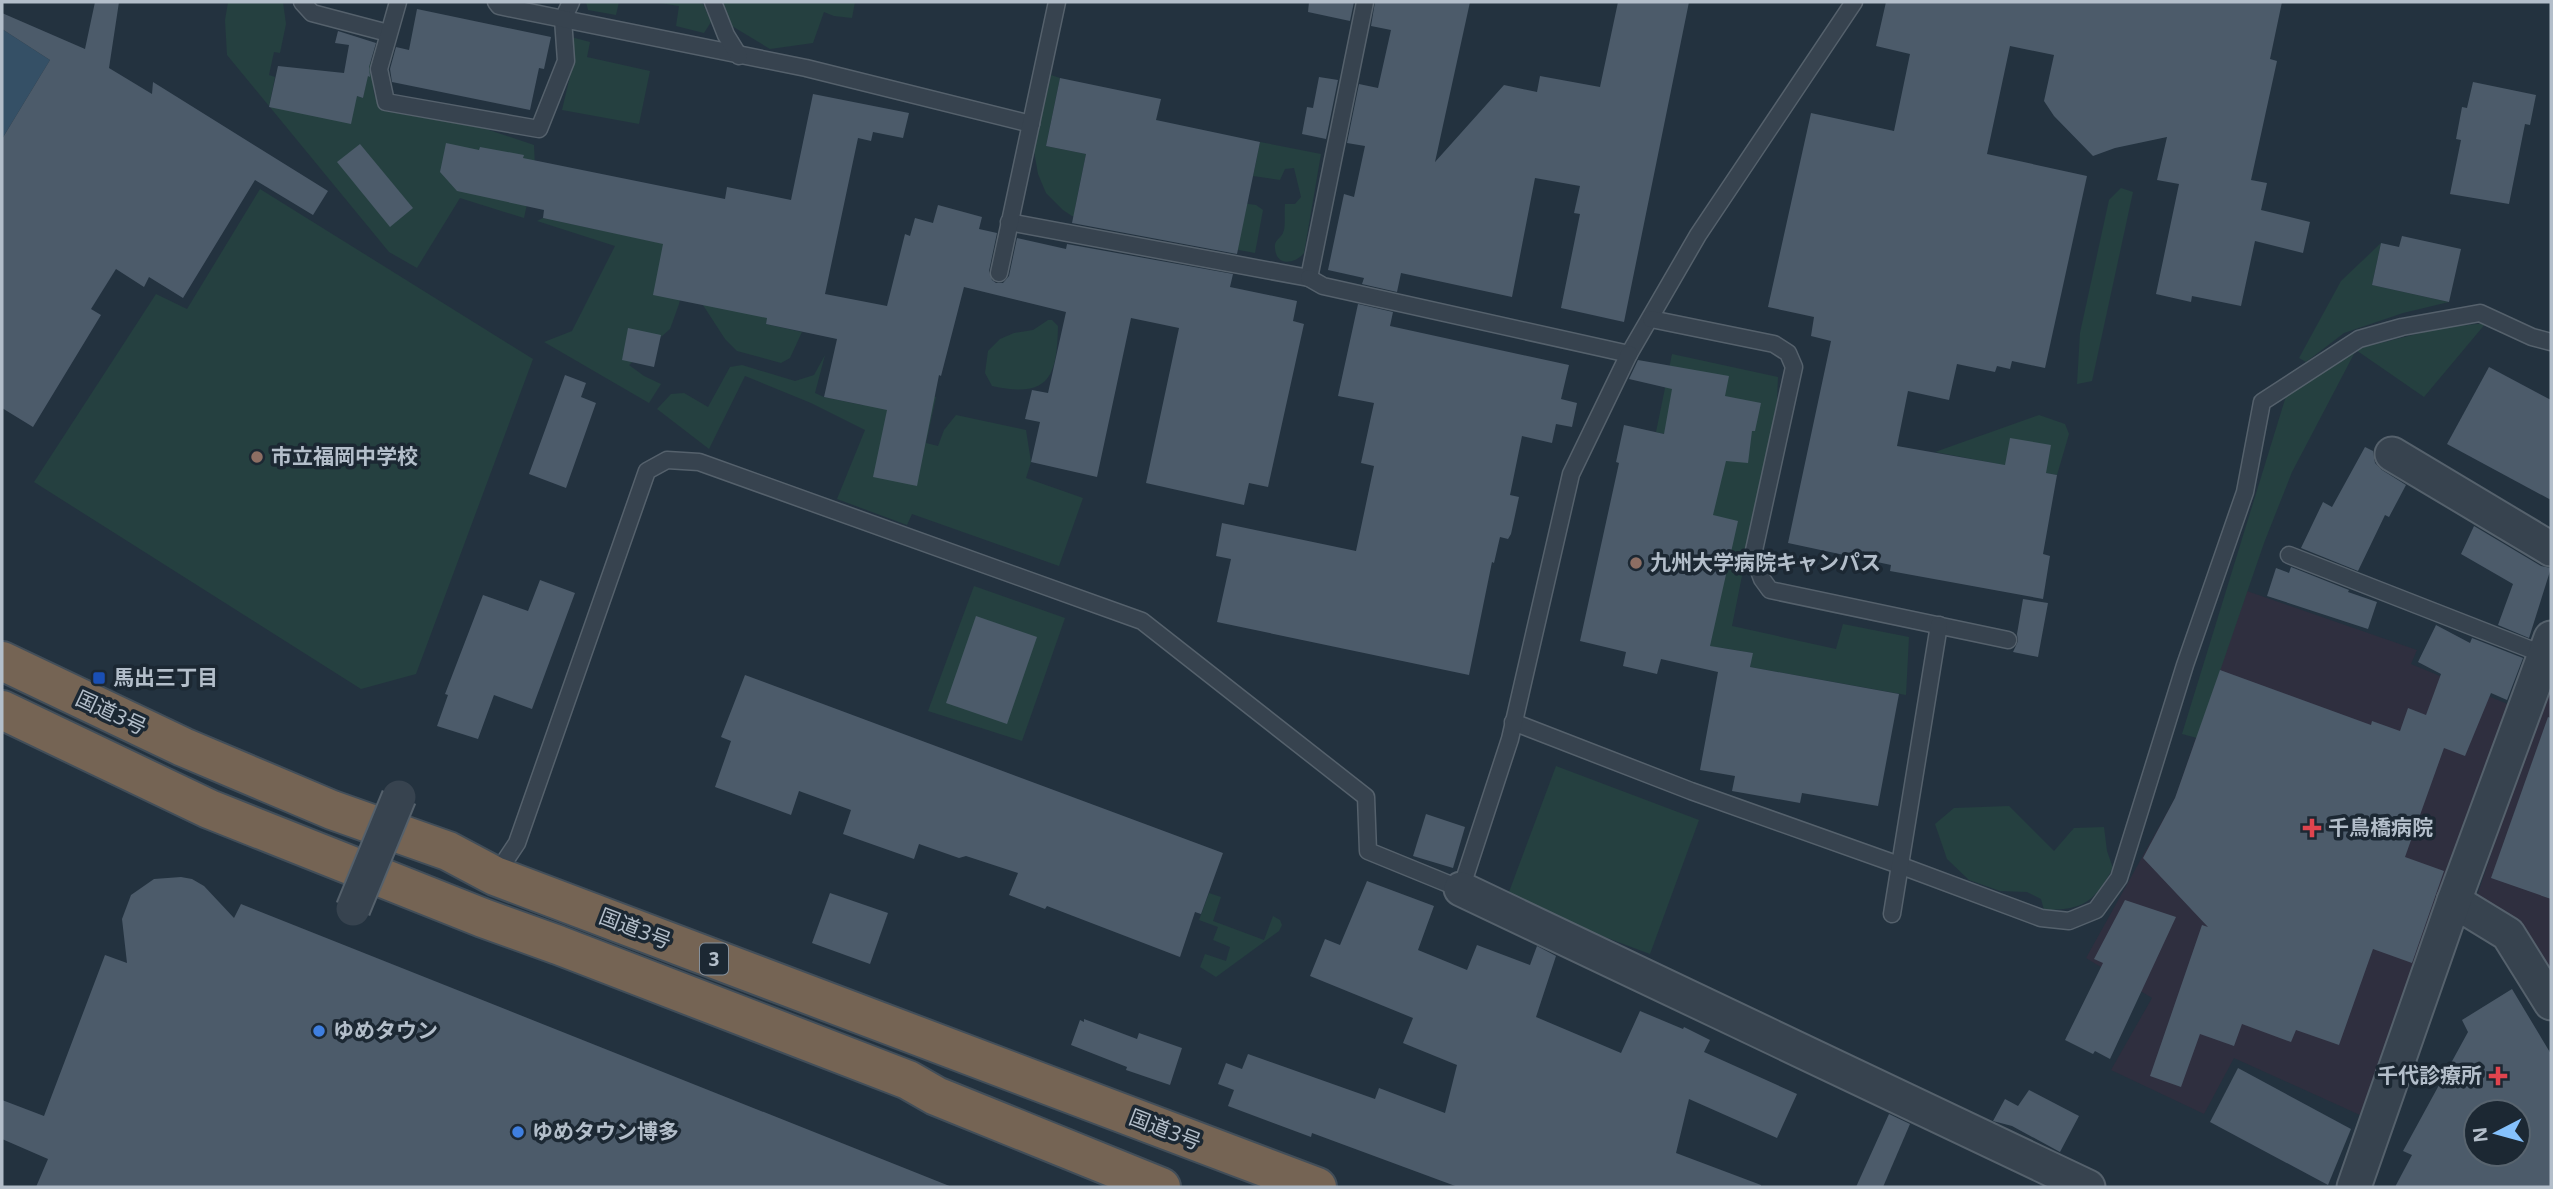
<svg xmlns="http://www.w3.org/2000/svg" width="2553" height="1189" viewBox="0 0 2553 1189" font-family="'Noto Sans','Noto Sans JP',sans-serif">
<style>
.medical{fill:#2f2f3f}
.green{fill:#254040}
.water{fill:#355066}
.building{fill:#4c5b6a;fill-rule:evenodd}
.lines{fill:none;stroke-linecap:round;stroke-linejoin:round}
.lane-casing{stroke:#55616c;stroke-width:19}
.street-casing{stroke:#55616c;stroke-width:37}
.highway-casing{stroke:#424e59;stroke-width:42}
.lane{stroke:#37434f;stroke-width:16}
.street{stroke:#37434f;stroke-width:33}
.highway{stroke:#756454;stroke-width:38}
.street-bridge-casing{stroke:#55616c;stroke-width:37;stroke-linecap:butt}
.street-bridge{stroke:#37434f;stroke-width:33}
.education-dot{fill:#8d6e63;stroke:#1c2833;stroke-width:2.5}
.transit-dot{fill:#1a4fb4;stroke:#1c2833;stroke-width:2.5}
.health-dot{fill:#e0444e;stroke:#1c2833;stroke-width:2.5}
.shop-dot{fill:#3f7fe0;stroke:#1c2833;stroke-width:2.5}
.labels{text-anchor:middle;stroke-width:7;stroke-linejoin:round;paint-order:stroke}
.shield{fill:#1c2833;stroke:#86919d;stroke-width:2}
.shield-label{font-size:19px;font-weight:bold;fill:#b3beca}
.poi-label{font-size:21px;font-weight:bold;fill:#b3beca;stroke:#1c2833;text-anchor:start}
.street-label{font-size:21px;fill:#b3beca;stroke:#1c2833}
</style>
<rect width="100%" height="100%" fill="#23323f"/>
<g class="medical">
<path d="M2247,591L2417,650L2411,664L2510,705L2360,1115L2234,1058L2204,1114L2111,1070L2152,998L2086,958L2175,798Z"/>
<path d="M2551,674V986L2476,899Z"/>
</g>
<g class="green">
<path d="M228,2H283L286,24L280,53L274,52L269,75L275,77L269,107L357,96L363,98L367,78L368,41L374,94L381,110L483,128L534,145L535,168L524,218L460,198L417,268L389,252L227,55L225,20Z"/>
<path d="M586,2H619L616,15L588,10Z"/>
<path d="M654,2H695L703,4L711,22L704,33L676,26L679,6Z"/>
<path d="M722,2H855L852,18L834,16L824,12L813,43L770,49L732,26Z"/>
<path d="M571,37L590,42L587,57L650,71L639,124L562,110L572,68Z"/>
<path d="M1051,75L1060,78L1046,146L1086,154L1075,208L1136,221L1241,203L1256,205L1263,210L1255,253L1137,231L1072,216L1063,210L1046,193L1038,174L1034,151Z"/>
<path d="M1260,142L1321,154L1304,253C1295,264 1276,267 1275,248C1274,240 1280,239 1283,233C1286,227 1284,212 1285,204H1295L1301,197L1294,168L1285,169L1280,180L1253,176Z"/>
<path d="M2121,188L2133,192L2092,381L2077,384L2080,333L2109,200Z"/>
<path d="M260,189L533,359L416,674L361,689L34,482L156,294L187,309Z"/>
<path d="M543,218L690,249L679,304L670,329L629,365L644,376L661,384L649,403L544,342L572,331L615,246L537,221Z"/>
<path d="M2381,243L2372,285L2449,302L2403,313L2344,333L2306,362L2299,358L2341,281Z"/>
<path d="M770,304L766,324L802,332L790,358L781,363L737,351L725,339L703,305Z"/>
<path d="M1048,320H1052L1058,326C1057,379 1048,398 992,386L985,373L988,351L1000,339L1014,333L1033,330Z"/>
<path d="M2486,323L2424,397L2356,350L2292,472L2264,543L2197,738L2182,734L2286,396L2356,349L2441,328Z"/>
<path d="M1672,354L1778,377L1777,401L1732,626L1836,649L1843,624L1909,637L1906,695L1750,667L1752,653L1723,648L1664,644L1714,445L1656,432Z"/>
<path d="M825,355L815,393L824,397L862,405L867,380L936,397L926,443L938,446L944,430L956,415L1026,430L1031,462L1026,478L1083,498L1059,566L912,514L907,525L837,499L865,430L811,403L745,376L709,449L657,409L671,394L684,393L708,407L730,367L742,365L795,381L814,375Z"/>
<path d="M2039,415L2065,424L2069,434L2057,475L1935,452Z"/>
<path d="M974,586L1065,618L1022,741L928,711Z"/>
<path d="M1556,766L1699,820L1650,954L1506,900Z"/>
<path d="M2009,806L2054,851L2074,828L2104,827L2107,851L2113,868C2094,902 2084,910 2044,910L2041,899L2027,892L2000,891L1969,880L1947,859L1935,824L1954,808Z"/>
<path d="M1209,893L1221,897L1213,921L1264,940L1273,916L1280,920L1282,925L1279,931L1216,977L1200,967L1205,954L1226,961L1230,947L1213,940L1218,927L1199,920Z"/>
</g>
<path class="water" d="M2,29L50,60L2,139Z"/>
<g class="building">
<path d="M95,2H119L109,68L152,94L153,82L328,191L313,215L255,180L183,298L149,277L144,287L116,269L91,309L101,315L33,427L2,408V139L50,60L2,29V13L85,49Z"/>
<path d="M1309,2H1354L1350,21L1308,12Z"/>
<path d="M1375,2H1470L1435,162L1504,85L1537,92L1540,76L1600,87L1618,2H1689L1624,322L1561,308L1580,214L1574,213L1580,186L1535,178L1512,297L1401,273L1397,292L1362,284L1364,278L1328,270L1344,194L1354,197L1365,146L1347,143L1359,84L1378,88L1391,30L1371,26Z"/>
<path d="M1886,2H2282L2270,59L2277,61L2251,180L2267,183L2261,210L2310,222L2303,253L2255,241L2241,306L2192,296L2191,302L2156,294L2179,184L2157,180L2167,137L2115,148L2093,156L2054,116L2044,101L2054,55L2010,46L1987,154L2087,176L2045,368L2012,361L2010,369L1997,366L1995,372L1957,364L1949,400L1908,391L1897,446L2005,465L2010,438L2051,445L2046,473L2057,475L2043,554L2050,556L2043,599L1890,571L1891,565L1788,543L1831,341L1811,336L1814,317L1768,307L1811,113L1894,131L1910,54L1876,46Z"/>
<path d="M417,9L551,37L544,69L539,68L530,110L392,82L390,69L396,47L409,50Z"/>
<path d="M338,31L376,43L369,67L370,77L368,76L363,98L357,96L351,124L269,107L278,66L344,73L349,45L335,43Z"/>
<path d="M1319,77L1338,80L1326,139L1302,134L1307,107L1313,108Z"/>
<path d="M1060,78L1161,99L1156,120L1260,142L1237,254L1072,223L1086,154L1046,146Z"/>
<path d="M2473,82L2536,95L2530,125L2525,124L2509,204L2450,194L2461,140L2456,139L2462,107L2467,108Z"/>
<path d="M813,94L909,113L903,138L873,132L871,141L858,138L825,294L887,306L905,234L910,236L915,218L933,223L938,205L982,217L979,229L997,233L989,271L992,280L996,283H1003L1009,276L1017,238L1066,249L1067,244L1233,274L1230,287L1297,301L1293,321L1304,324L1268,487L1249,483L1244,505L1146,483L1179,328L1131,318L1097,477L1031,462L1040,422L1025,419L1032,390L1048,393L1066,312L964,287L941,376L939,375L917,486L873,477L887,410L824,397L837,339L766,324L767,318L653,295L663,244L543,218L544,210L457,191L440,172L446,143L479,150L480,147L524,155L523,158L725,199L727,187L791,200Z"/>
<path d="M360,144L413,208L390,227L337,162Z"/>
<path d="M2402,236L2461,249L2449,302L2372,285L2381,243L2399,247Z"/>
<path d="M1358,304L1393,312L1390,326L1569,365L1561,399L1577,403L1572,427L1556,424L1552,443L1522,436L1510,495L1519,497L1511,534L1508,539L1500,537L1494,563L1492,562L1469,675L1217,622L1231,559L1216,556L1222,523L1356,551L1374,466L1361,463L1374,403L1338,396Z"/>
<path d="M628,328L661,335L654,367L622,360Z"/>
<path d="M1638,360L1729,376L1725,396L1761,403L1755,431H1752L1748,463L1726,461L1713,515L1738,521L1710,646L1753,653L1750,667L1899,694L1878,806L1802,793L1800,803L1732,791L1735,776L1700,770L1718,672L1661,659L1657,674L1623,666L1626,652L1580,641L1619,463L1616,462L1624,425L1664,434L1672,389L1629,379Z"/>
<path d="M2489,367L2551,400V500L2447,444Z"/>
<path d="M565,375L586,383L581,397L596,403L566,488L529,474Z"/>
<path d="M2365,447L2373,451L2375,463L2382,470L2406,485L2389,517L2385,515L2358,571L2301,548L2323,502L2332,507Z"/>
<path d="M2474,526L2541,566L2551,568L2529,638L2498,625L2513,584L2461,554Z"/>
<path d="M2291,567L2349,590L2348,592L2377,602L2368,629L2267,596L2276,568L2289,573Z"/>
<path d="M540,580L575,593L532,709L494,695L478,739L437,726L448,695L445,694L483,595L528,611Z"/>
<path d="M2023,599L2048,603L2038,657L2013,652L2018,641L2017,634Z"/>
<path d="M976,616L1037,637L1007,724L946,703Z"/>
<path d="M2436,625L2470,643L2472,638L2523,658L2507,700L2491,693L2465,756L2444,748L2405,857L2444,871L2412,963L2373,949L2339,1045L2296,1030L2291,1042L2242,1024L2234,1046L2200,1034L2181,1087L2150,1076L2202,925L2208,927L2143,858L2175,798L2220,670L2371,725L2372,721L2400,731L2408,708L2426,715L2441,674L2418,662Z"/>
<path d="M745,675L1223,853L1201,914L1195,912L1180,957L1047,906L1045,909L1009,895L1018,873L966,856L959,858L919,844L914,859L843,834L851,810L799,791L791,815L715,787L731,741L721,737Z"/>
<path d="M2548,717L2551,718V899L2491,878Z"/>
<path d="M1426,814L1465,827L1453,868L1413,856Z"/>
<path d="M181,877L192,879L204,886L234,918L241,904L952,1187H36L48,1159L2,1139V1100L44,1116L105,955L127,963L122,919L131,895L154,879Z"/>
<path d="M1367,881L1434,906L1418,950L1467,970L1477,945L1530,965L1537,946L1556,956L1536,1017L1621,1053L1640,1011L1683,1029L1684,1027L1710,1040L1704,1052L1797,1094L1777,1138L1689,1099L1676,1153L1761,1185V1187H1458L1312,1133L1311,1137L1228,1106L1234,1090L1218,1084L1226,1063L1242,1069L1248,1054L1375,1099L1379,1088L1445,1113L1457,1065L1403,1043L1413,1018L1310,976L1325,939L1340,945Z"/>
<path d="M830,893L888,913L870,964L812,943Z"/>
<path d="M2125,900L2176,917L2110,1059L2095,1051L2093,1054L2065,1040L2103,963L2094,959Z"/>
<path d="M2512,989L2551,1054V1187H2395L2412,1155L2403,1151L2468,1032L2462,1020ZM2476,1112H2518V1154H2476Z"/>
<path d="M1084,1019L1137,1039L1139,1033L1182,1048L1170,1085L1126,1070L1127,1067L1071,1045L1080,1020L1084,1022Z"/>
<path d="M2238,1068L2351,1129L2328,1185L2210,1122Z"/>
<path d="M2029,1090L2079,1116L2060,1152L2012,1126L1993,1121L2005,1099L2018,1106Z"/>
<path d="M1889,1114L1910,1124L1883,1187H1856Z"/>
</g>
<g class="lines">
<g class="lane-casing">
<g id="lane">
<path d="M302,2L312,13L388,33"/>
<path d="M398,2L379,69L386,102L539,129L566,61L563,19L571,2"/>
<path d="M496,2L499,6L806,68L1031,124"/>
<path d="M713,2L726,35L739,56"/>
<path d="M1009,222L1309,278L1365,2"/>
<path d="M999,273L1057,2"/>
<path d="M1309,278L1323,286L1629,354L1698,235L1854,2"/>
<path d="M1651,319L1774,344L1788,353L1794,367L1753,555L1762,579L1770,590L2008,640"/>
<path d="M2289,555L2545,655"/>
<path d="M1513,722L1691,791L1899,865L2041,918L2069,921L2096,910L2119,878L2185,665L2245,492L2262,402L2359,339L2402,327L2480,313L2532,337L2551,342"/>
<path d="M495,876L517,843L647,471L667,460L699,462L1142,621L1366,797L1368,851L1461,889L1510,739L1571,474L1629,354"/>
<path d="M1892,914L1939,625"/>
</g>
</g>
<g class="street-casing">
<g id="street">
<path d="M2392,454L2551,549"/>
<path d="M1461,889L2088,1187"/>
<path d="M2454,901L2508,934L2551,1003"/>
<path d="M2354,1187L2454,901L2551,638"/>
</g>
</g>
<g class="highway-casing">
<g id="highway">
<path d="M2,661L183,747L332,810L448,851L495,876L1317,1187"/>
<path d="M2,710L209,809L483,918L558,945L908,1080L936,1096L1161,1187"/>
</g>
</g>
<use href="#lane" class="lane"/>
<use href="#street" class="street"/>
<use href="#highway" class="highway"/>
<g class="street-bridge-casing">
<path id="street-bridge" d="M353,909L399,797"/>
</g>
<use href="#street-bridge" class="street-bridge"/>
</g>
<g class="education-dot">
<circle cx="257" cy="457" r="7"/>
<circle cx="1636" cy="563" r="7"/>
</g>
<rect class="transit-dot" x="92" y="671" width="14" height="14" rx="3.5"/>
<g class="health-dot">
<path d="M2308.5 817.5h7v7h7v7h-7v7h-7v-7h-7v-7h7z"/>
<path d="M2494.5 1065.5h7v7h7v7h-7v7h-7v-7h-7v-7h7z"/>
</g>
<g class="shop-dot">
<circle cx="319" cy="1031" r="7"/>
<circle cx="518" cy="1132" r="7"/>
</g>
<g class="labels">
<rect class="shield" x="700" y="943.5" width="28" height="31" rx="5"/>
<g class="shield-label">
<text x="714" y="966">3</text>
</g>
<g class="poi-label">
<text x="271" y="464">市立福岡中学校</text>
<text x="1650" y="570">九州大学病院キャンパス</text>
<text x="113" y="685">馬出三丁目</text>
<text x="2328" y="835">千鳥橋病院</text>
<text x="333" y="1038">ゆめタウン</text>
<text x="2482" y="1083" text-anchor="end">千代診療所</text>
<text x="532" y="1139">ゆめタウン博多</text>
</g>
<g class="street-label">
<text transform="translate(111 713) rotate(25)" y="7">国道3号</text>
<text transform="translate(635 929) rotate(21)" y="7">国道3号</text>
<text transform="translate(1165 1130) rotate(21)" y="7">国道3号</text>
</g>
</g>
<rect width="2553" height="1189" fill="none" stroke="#b3beca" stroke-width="7"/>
<g transform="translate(2497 1133) rotate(264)"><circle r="33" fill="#1c2833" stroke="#58646f" stroke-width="2"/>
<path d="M0-5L12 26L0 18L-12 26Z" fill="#85c1fc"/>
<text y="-10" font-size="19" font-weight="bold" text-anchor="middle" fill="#b3beca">N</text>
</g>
</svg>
